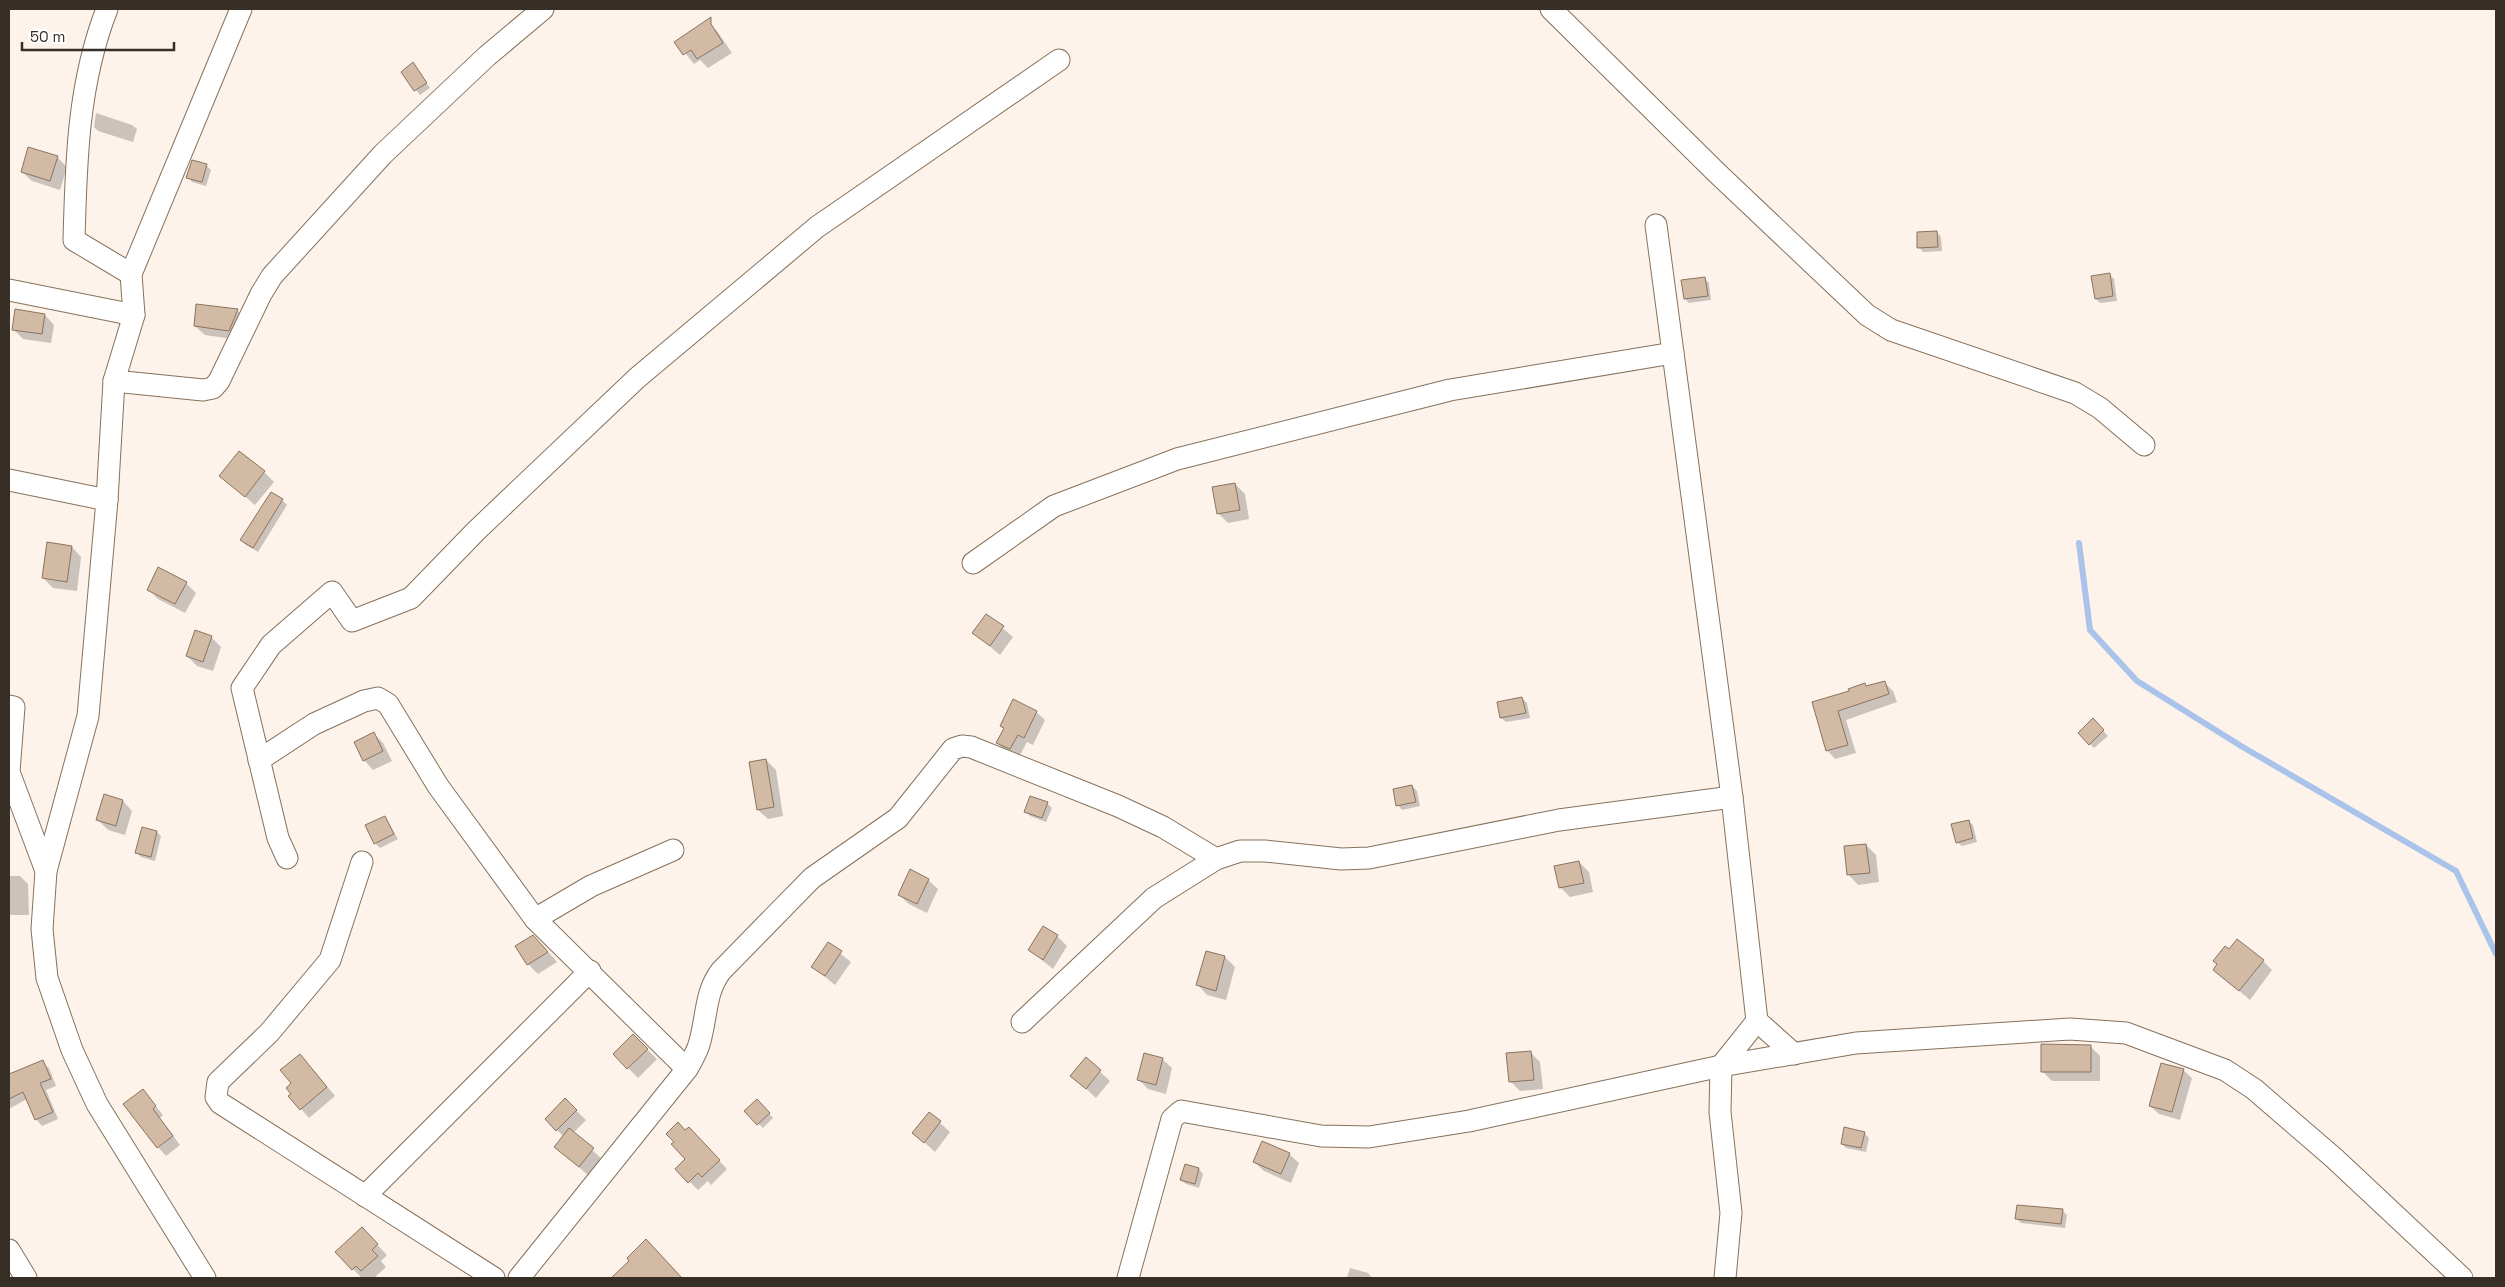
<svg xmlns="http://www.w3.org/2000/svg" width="2505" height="1287" viewBox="0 0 2505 1287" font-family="'Space Grotesk',sans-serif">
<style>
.shadow{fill:#0003}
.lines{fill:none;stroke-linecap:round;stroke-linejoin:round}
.stream{stroke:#a9c3ea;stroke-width:6}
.building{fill:#d2baa4;stroke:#8a7460}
.minor-casing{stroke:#86715c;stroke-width:23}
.minor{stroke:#fff;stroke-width:21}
</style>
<rect width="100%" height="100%" fill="#fdf3ea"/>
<g class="shadow">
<path d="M707,21L717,31L732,53L708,68L700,60L694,64L676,42Z"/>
<path d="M413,64L430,88L420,95L402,72Z"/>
<path d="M96,113L132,125L137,129L133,142L98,131L94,127Z"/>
<path d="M57,157L67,167L60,190L32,181L22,172Z"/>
<path d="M193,161L207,166L211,170L206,186L192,182L188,177Z"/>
<path d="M1937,232L1941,237L1942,251L1923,252L1919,247Z"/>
<path d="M2109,274L2114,279L2117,301L2100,303L2096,299Z"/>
<path d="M1704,278L1709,283L1711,300L1689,303L1685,299Z"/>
<path d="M237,310L247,320L239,340L205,335L195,326Z"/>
<path d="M45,315L54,325L51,343L23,339L13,329Z"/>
<path d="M264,472L274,482L255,505L221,476Z"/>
<path d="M1235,484L1245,494L1249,519L1228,523L1218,513Z"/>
<path d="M282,500L287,505L258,552L246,545L241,540Z"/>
<path d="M72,547L81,557L77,591L53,588L43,578Z"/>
<path d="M186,583L196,593L185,613L158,599L148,589Z"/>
<path d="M987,615L1013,637L1000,655L974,633Z"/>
<path d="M211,637L221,647L213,671L197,666L187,656Z"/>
<path d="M1884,682L1893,691L1897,702L1846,720L1856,753L1835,759L1827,750L1813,703L1851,692L1865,685L1867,687Z"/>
<path d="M1522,698L1527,703L1530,718L1506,722L1501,718Z"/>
<path d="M1036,712L1045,720L1033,745L1027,742L1019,757L1006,752L998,743L1005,730L1001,726Z"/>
<path d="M2093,720L2108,736L2094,748L2079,733Z"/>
<path d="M373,733L383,743L392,761L373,770L364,760Z"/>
<path d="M766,760L776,770L783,816L768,819L758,810Z"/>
<path d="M1412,786L1417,791L1420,806L1402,810L1398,805Z"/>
<path d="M123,801L132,811L125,835L108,830L98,820Z"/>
<path d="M1047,803L1052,808L1046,822L1030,816L1026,811Z"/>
<path d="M385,817L398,839L380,848L375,843Z"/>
<path d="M1968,821L1973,825L1977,842L1962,846L1957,842Z"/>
<path d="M157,832L161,836L155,861L141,857L137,853Z"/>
<path d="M1866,845L1876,855L1879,882L1858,885L1849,875Z"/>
<path d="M1579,862L1589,872L1593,892L1570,897L1560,887Z"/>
<path d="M9,876H20L28,884L29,915H9Z"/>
<path d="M928,880L938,889L927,913L909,904L899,895Z"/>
<path d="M1057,936L1067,946L1053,969L1030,950Z"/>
<path d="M828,944L851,962L835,985L813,967Z"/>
<path d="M543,946L557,962L538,974L528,964Z"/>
<path d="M1206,952L1225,957L1235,967L1226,1000L1207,995L1198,985Z"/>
<path d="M2263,961L2272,970L2250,1000L2215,970Z"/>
<path d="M633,1036L657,1059L638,1078L614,1054Z"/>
<path d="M2090,1046L2100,1056V1081H2052L2042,1071Z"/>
<path d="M1530,1052L1540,1062L1543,1089L1520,1091L1510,1081Z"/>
<path d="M1086,1059L1110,1081L1096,1098L1082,1085Z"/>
<path d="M1162,1059L1172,1068L1166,1094L1148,1089L1138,1079Z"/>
<path d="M42,1062L49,1068L56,1086L46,1090L58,1119L42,1126L36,1119L27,1099L9,1109V1075Z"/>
<path d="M308,1064L335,1096L309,1118L290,1096Z"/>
<path d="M2183,1070L2192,1078L2180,1120L2159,1114L2150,1106Z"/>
<path d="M143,1091L163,1115L160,1118L180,1145L166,1156L158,1147Z"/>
<path d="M565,1100L586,1120L573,1133L602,1159L589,1176L556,1147L564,1137L546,1119Z"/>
<path d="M757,1101L773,1118L763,1128L746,1111Z"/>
<path d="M929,1113L950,1132L935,1152L914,1133Z"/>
<path d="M686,1132L697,1137L727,1169L711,1185L708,1181L698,1190L677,1169L687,1159L675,1142Z"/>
<path d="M1864,1133L1869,1138L1866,1152L1846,1148L1842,1144Z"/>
<path d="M1289,1154L1299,1163L1291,1183L1264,1171L1254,1162Z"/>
<path d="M1199,1169L1203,1174L1199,1188L1186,1184L1181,1180Z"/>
<path d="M2062,1210L2067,1215L2065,1228L2021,1223L2017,1219Z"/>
<path d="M362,1229L387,1255L381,1261L386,1267L374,1278H362L337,1253Z"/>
<path d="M1350,1268L1368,1273L1372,1278H1347Z"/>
</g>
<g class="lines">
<path class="stream" d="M2079,543L2090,630L2137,681L2241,746L2456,871L2496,954"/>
</g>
<g class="building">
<path d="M711,17V24L723,43L697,59L691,50L683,55L674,42Z"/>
<path d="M413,62L427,83L414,91L401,72Z"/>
<path d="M28,147L58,156L50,181L21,172Z"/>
<path d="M192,160L207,164L202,182L186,178Z"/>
<path d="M1937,231L1938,247L1917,248V232Z"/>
<path d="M2110,273L2113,296L2095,299L2091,276Z"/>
<path d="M1705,277L1708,296L1684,299L1681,280Z"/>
<path d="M196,304L238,309L229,331L194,326Z"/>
<path d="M15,309L45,314L42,334L12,330Z"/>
<path d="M239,451L265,471L245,497L219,476Z"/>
<path d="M1235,483L1240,510L1217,514L1212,487Z"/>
<path d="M271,492L283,499L253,548L240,540Z"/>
<path d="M47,542L72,546L67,582L42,578Z"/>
<path d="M158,567L187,582L175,604L147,590Z"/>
<path d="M986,614L1004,626L990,646L972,633Z"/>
<path d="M195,630L212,636L203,662L186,656Z"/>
<path d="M1885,681L1889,694L1838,711L1848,745L1826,751L1812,702L1849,691L1848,689L1865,683L1866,686Z"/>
<path d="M1522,697L1526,713L1500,718L1497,702Z"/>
<path d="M1013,699L1037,711L1024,738L1018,735L1010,749L996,743L1004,728L1000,726Z"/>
<path d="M2093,718L2104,730L2089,745L2078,733Z"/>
<path d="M374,732L383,751L363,761L354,742Z"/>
<path d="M766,759L774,807L757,810L749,762Z"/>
<path d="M1412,785L1416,802L1396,806L1393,789Z"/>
<path d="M104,794L123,800L116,826L96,820Z"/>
<path d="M1030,796L1048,802L1042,818L1024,812Z"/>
<path d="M385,816L394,834L374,844L365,825Z"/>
<path d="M1969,820L1973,838L1956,843L1951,824Z"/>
<path d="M142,827L157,831L151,857L135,853Z"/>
<path d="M1866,844L1870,873L1847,875L1844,846Z"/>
<path d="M1579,861L1584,883L1559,888L1554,866Z"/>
<path d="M910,869L929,879L917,904L898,895Z"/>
<path d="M1043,926L1058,935L1043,960L1028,950Z"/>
<path d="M533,935L548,952L527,965L515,946Z"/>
<path d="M2237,939L2264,960L2239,991L2213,970L2217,964L2213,961L2225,946L2229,949Z"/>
<path d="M828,942L842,951L825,976L811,967Z"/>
<path d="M1206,951L1225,956L1216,991L1196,985Z"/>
<path d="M633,1034L648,1049L627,1069L613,1054Z"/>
<path d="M2041,1044L2091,1045V1072H2041Z"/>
<path d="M1531,1051L1534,1080L1509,1082L1506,1053Z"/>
<path d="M1144,1053L1163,1058L1156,1085L1137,1080Z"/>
<path d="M300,1054L327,1087L300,1110L288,1096L291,1094L286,1088L291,1083L280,1070Z"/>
<path d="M1086,1057L1101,1070L1086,1089L1070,1076Z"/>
<path d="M43,1060L51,1079L40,1083L53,1112L35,1120L23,1092L9,1099V1074Z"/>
<path d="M2161,1063L2184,1069L2172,1112L2149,1106Z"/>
<path d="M143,1089L156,1106L153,1109L173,1136L157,1148L123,1104Z"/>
<path d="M565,1098L577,1110L556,1131L545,1119Z"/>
<path d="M757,1099L770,1113L757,1125L744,1111Z"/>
<path d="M929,1112L941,1121L924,1143L912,1133Z"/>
<path d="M678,1122L685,1130L689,1127L720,1160L702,1177L698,1173L688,1183L675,1169L685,1159L671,1144L674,1142L666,1134Z"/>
<path d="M1844,1127L1865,1132L1861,1148L1841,1144Z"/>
<path d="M569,1128L594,1148L579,1167L554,1147Z"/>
<path d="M1262,1141L1290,1153L1281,1174L1253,1162Z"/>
<path d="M1185,1164L1199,1168L1195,1184L1180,1180Z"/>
<path d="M2017,1205L2063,1209L2061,1224L2015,1219Z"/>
<path d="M362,1227L378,1244L372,1250L378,1256L361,1271L356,1266L352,1270L335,1252Z"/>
<path d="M646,1239L682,1278H611L629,1261L627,1258Z"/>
</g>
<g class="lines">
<g class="minor-casing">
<g id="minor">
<path d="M107,9C78,83 76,161 74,240L131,274"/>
<path d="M1551,9L1716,172L1867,315L1891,330L2075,393L2100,408L2144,445"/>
<path d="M1656,225L1732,797L1757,1021L1794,1054"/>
<path d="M9,290L134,315"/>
<path d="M114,381L203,390L213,388L219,381L261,294L272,276L383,154L487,56L543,9"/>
<path d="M9,480L107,500"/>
<path d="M973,563L1054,506L1177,459L1450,390L1673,353"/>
<path d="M9,706L14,707L9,772L46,871"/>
<path d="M259,760L314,724L364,701L378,698L388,704L438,786L535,919L687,1069"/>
<path d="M287,858L278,838L242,688L271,645L332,592L352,621L411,598L476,531L637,378L817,227L1059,60"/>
<path d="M362,862L330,960L269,1033L218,1082L216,1097L220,1103L494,1278"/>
<path d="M535,919L591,886L673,850"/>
<path d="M1022,1022L1154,898L1216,859L1240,851H1265L1341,859L1369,858L1559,820L1732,797"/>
<path d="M365,1196L590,971"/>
<path d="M9,1250L26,1278"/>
<path d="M205,1278L97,1104L72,1050L47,978L42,929L46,871L88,716L107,500L114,381L134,315L131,274L241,9"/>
<path d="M519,1278L687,1069C692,1060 698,1051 700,1041C707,1016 705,992 721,971L812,878L898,818L953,749L962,746L971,747L1118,806L1163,827L1216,859"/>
<path d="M1128,1278L1172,1119L1181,1111L1321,1136L1369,1137L1469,1121L1721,1066L1856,1043L2070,1029L2126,1033L2225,1070L2254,1089L2334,1158L2462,1278"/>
<path d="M1725,1278L1731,1213L1720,1112L1721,1066L1757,1021"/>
</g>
</g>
<use href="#minor" class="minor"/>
</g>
<rect width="2505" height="1287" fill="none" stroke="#372e25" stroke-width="20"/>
<path d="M22 42v8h152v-8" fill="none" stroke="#372e25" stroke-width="2.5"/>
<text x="30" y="42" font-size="15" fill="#372e25" stroke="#ffffff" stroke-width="4" paint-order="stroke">50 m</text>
</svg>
